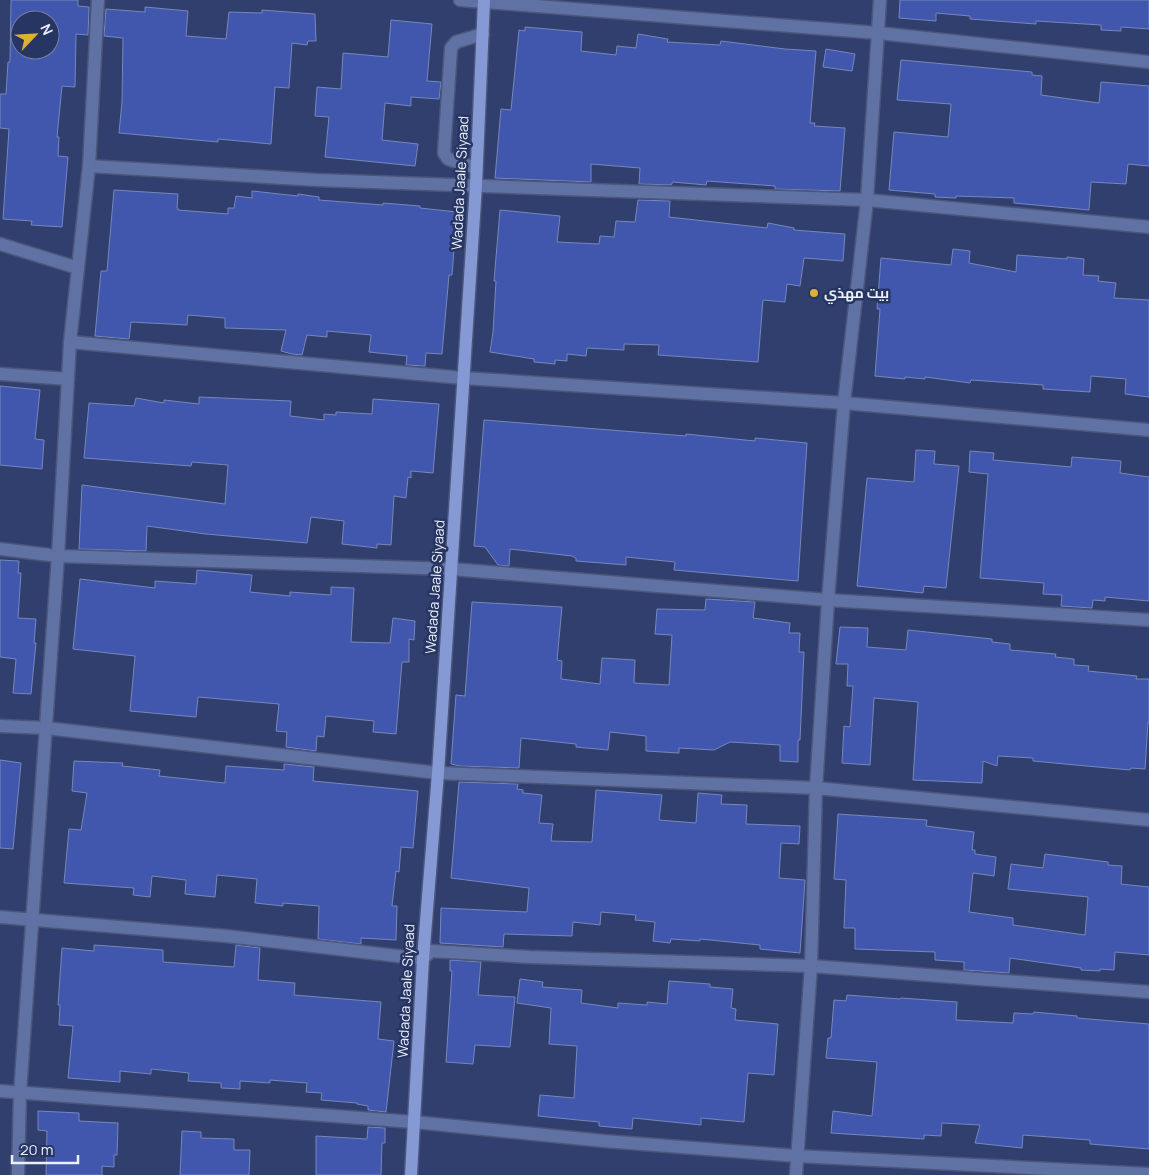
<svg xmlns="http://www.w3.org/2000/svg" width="1149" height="1175" viewBox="0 0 1149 1175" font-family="Manrope,Cairo,sans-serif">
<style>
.building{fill:#4157ae;stroke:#7687bb;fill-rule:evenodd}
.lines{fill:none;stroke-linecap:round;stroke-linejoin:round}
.minor-casing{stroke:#4c567a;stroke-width:15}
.major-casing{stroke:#4c567a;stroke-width:15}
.minor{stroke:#6071a3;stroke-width:12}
.major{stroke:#8599d5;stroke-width:12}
.poi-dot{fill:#dcb233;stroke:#273562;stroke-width:2}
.labels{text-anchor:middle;stroke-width:5;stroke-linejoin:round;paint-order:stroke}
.street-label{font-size:14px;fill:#ecf0fc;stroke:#273562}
.poi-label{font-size:14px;font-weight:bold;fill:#ecf0fc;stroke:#273562;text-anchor:start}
</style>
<rect width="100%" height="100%" fill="#313f6e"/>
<g class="building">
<path d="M11,0H78V6L89,7L88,35L76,34L75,87L62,86L57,137H59L58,156L68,157L62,227L31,225L32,221L3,219L9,129L0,128V94H6L8,62H10ZM20,20H50V50H20Z"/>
<path d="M900,0H1149V29L1121,27V31L1101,30V25L1036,21V24L970,19V16L936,13V21L899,18Z"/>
<path d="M145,7L188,11L186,36L226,39L229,12L262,13V10L315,14L316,41H308L307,45L292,43L289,88L275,87L271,144L218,139V142L119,133L122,102L123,38L104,36L106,9L145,12Z"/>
<path d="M391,20L432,24L427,81L441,82L439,99L411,97V106L385,103L382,140L418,144L415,166L325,157L329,117L315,116L317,87L341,89L343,53L388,57Z"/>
<path d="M525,27L582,32L581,51L616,55L617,46L636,48L638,34L668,39L667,42L720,45L721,41L785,49L816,51L810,123H815L814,126L845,128L840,191L775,189V186L707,181L706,185L673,182L671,185L639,184L640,168L591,164V182L495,178L501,109L511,110L519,30L525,31Z"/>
<path d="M826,49L855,54L852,71L823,67Z"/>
<path d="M901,60L1032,72V75L1042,76L1041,95L1099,103L1101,82L1149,86V166L1128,164L1126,184L1091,182L1089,210L1014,203V198L956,196V198L935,197V194L889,190L894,132L948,137L951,104L897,100Z"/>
<path d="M114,190L178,194L177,208H178V210L228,214V208H234L236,196L252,198V191L298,196V194L319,197V200L383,205V203L420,206V208L457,212L452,275H449L442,354L426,353L425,366L406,365L407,356L369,352L371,335L327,331V337L307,335L302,355L292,354L281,351L286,330L225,328V318L188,315L187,325L131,322L129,339L95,336L101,271H107Z"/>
<path d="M638,200L670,201L669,217L767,228L768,223L794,228V230L845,234L843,261L804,258L800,286L787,284L785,302L763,300L758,362L658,355L659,345L624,344V350L587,348L586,356L567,354V361L555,360V364L534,362V359L490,352L493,332L496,281H494L500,210L560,216L557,242L599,244L600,236L614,237L616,221L635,222Z"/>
<path d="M953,249L970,251L969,263L1016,272L1017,255L1067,259V257L1084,259L1083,275L1099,276L1098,281L1116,283L1114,298L1149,300V397L1125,394L1126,379L1091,376L1090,392L1043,389V385L971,380L970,383L925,377V379L905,377V379L875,376L880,309H877L881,258L951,265Z"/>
<path d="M0,386L40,390L35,439L44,440L42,469L0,465Z"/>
<path d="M199,397L291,401L290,416L324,420V414L336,415V412L372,414L373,399L439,404L433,473L411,471V478L408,477L406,498L394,496L391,545L377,544V548L342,544L344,521L311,517L307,543L206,534L147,526L146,551L79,549L82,485L225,504L228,465L192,462L191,466L84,458L89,403L134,406L136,398L164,403V400L199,404Z"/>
<path d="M484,420L686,436V434L755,441V438L807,443L798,581L674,570L675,562L626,557V565L576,561V558L572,556L510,549L509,566L498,565L485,547L474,546Z"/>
<path d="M916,450L935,451L934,464L959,466L946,588L924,586L923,593L857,586L867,478L914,482Z"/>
<path d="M970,451L994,453L993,460L1071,467L1072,457L1121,461L1120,473L1149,477V601L1105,597V601L1093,600L1092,608L1061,606L1062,595L1043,594L1044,583L980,578L988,474L969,472Z"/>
<path d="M0,560L19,561L18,573H21L18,618L36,619L34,643H36L31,694L13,693L16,659L0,657Z"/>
<path d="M197,570L252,575L250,592L290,596V592L331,595V587L354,588L351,642L390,643L393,618L415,621L414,640L409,639V662H402L396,734L373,732L374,721L326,716L324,737L317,736L316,751L286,747L287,732L276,731L279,704L198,697L196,717L130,711L135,656L73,649L80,579L155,588V581L196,584Z"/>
<path d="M706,599L755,602L753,618L790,623L789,633H800L799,652H804L800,740H798V762L780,761V745L730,742L714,750L679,748V753L646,751V736L610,732L608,750L576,747V744L521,738L519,768L460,766L451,764L456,695L465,696L472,602L562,607L557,660L562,661L561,679L600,684L602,658L635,660L634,683L669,685L672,635L655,634L657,609L705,610Z"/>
<path d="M840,627L868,628L867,647L906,650L908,630L992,639V642L1010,644V650L1056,654L1055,657L1074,659V665L1089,666L1088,671L1137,676L1136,679H1149V723L1148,722L1145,769L1131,768L1130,770L1065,764L1033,761V758L998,756L997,766L983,761L982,783L913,780L918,702L874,698L870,765L842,763L844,726L850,727L853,686H847L848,664H836Z"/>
<path d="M0,760L21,763L13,849L0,848Z"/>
<path d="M74,761L123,763L122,766L160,770L159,776L225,783L226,766L284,770V764L314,767L313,781L418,791L413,848L401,847L399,872L396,871L392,906H397L396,940L361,938V944L318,939L319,906L283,903V906L255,903L257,879L217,875L215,897L185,894L186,880L152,876L150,897L133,895L134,888L64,883L69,829L81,830L87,793L72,791Z"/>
<path d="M459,782L518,784L517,789L523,790V793L542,795L539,823L553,824L551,841L592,842L596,790L662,795L659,820L696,823L698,793L722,795L721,804L747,805L746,824L800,826L799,844L781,843L779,878L805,880L800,953L760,949V945L700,939V941L671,939L670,943L653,941L655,922L635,920L636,915L601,912L600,925L573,922L572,936L504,934L503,947L440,943L441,908L527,912L529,888L451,878Z"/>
<path d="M838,814L927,820L926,826L974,832L972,850H975V854L996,857L994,876L973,873L969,912L1013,918V925L1085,935L1088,897L1008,889L1011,864L1043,868L1045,854L1108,862V865L1122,866L1121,884L1149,887V955L1115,952L1114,970L1100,969V971L1081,970V968L1010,958L1009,973L964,970V962L935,960V952L855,949V928H844L846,880L834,879Z"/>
<path d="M94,945L163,950V962L234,967L236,945L260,948L258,980L295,983L294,995L381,1002L378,1039L394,1041L386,1112L368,1110V1106L357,1104V1103L321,1100L322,1093L306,1092L307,1083L270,1080V1083L240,1081V1089L221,1088V1083L188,1081L189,1073L151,1069V1074L120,1071V1082L68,1078L73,1026L59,1025L60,1005H58L62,948L94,951Z"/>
<path d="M450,960L481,962L478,995L515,997L510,1047L475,1045L473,1064L446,1062L452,971H450Z"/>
<path d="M520,979L543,982L542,987L582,990L581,1003L618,1008V1003L647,1005V1002L667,1004L669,981L710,984V987L733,989L731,1008L736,1009L735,1020L778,1024L774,1075L748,1073L744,1122L701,1118V1125L633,1118L632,1129L599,1126V1122L538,1116L540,1095L574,1098L577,1046L549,1044L551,1008L517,1003Z"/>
<path d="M847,995L900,999L901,998L957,1002L956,1020L1013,1023L1014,1013L1033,1014L1034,1012L1077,1016V1018L1149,1024V1149L1090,1144V1140L1023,1135L1022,1148L975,1143L980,1125L942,1123L941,1136L924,1135V1139L831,1133L833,1111L872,1116L877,1062L826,1058L828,1038H831L834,1000L846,1001Z"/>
<path d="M38,1111L79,1113V1121L118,1123L117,1155H114V1167L102,1166V1175H46L47,1131L38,1130Z"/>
<path d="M368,1127L385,1128V1143H382L381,1175H316V1136L367,1139Z"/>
<path d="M182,1131L201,1132V1138L234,1139V1150H250L249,1175H180Z"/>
</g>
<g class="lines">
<g class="minor-casing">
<g id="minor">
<path d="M460,0L878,33L1149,62"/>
<path d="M89,166L317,180L867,200L1149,227"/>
<path d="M476,168L448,159L444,153L451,48L456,42L483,34"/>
<path d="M0,244L78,268"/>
<path d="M70,342L463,378L844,403L1149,430"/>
<path d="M0,374L68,379"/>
<path d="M0,549L58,556L451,569L828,600L1149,620"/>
<path d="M0,726L46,728L438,773L816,788L1149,820"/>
<path d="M0,917L226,936L423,959L431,951L530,957L811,966L1149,992"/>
<path d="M0,1091L414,1122L604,1141L797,1156L1149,1174"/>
<path d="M18,1175L20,1093L58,556L70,342L89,166L98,0"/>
<path d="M796,1175L811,966L816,788L828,600L844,403L867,200L880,0"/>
</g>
</g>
<g class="major-casing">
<path id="major" d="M411,1175L423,959L438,773L476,185L484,0"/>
</g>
<use href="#minor" class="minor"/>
<use href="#major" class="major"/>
</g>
<circle class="poi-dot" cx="814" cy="293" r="5"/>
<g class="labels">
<g class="street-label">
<text transform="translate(460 183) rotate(-87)" y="5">Wadada Jaale Siyaad</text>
<text transform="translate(435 587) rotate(-86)" y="5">Wadada Jaale Siyaad</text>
<text transform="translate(406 991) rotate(-87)" y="5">Wadada Jaale Siyaad</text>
</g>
<g class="poi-label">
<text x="824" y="298">بيت مهذي</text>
</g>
</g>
<g transform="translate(35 35) rotate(65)"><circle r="24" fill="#273562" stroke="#7680a0"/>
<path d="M0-4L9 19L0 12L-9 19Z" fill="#dcb233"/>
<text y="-8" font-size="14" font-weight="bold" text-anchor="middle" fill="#ecf0fc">N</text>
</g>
<path d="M12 1155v8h66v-8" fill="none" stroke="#ecf0fc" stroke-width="2.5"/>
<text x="20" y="1155" font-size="15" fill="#ecf0fc" stroke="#273562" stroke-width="4" paint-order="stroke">20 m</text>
</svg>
